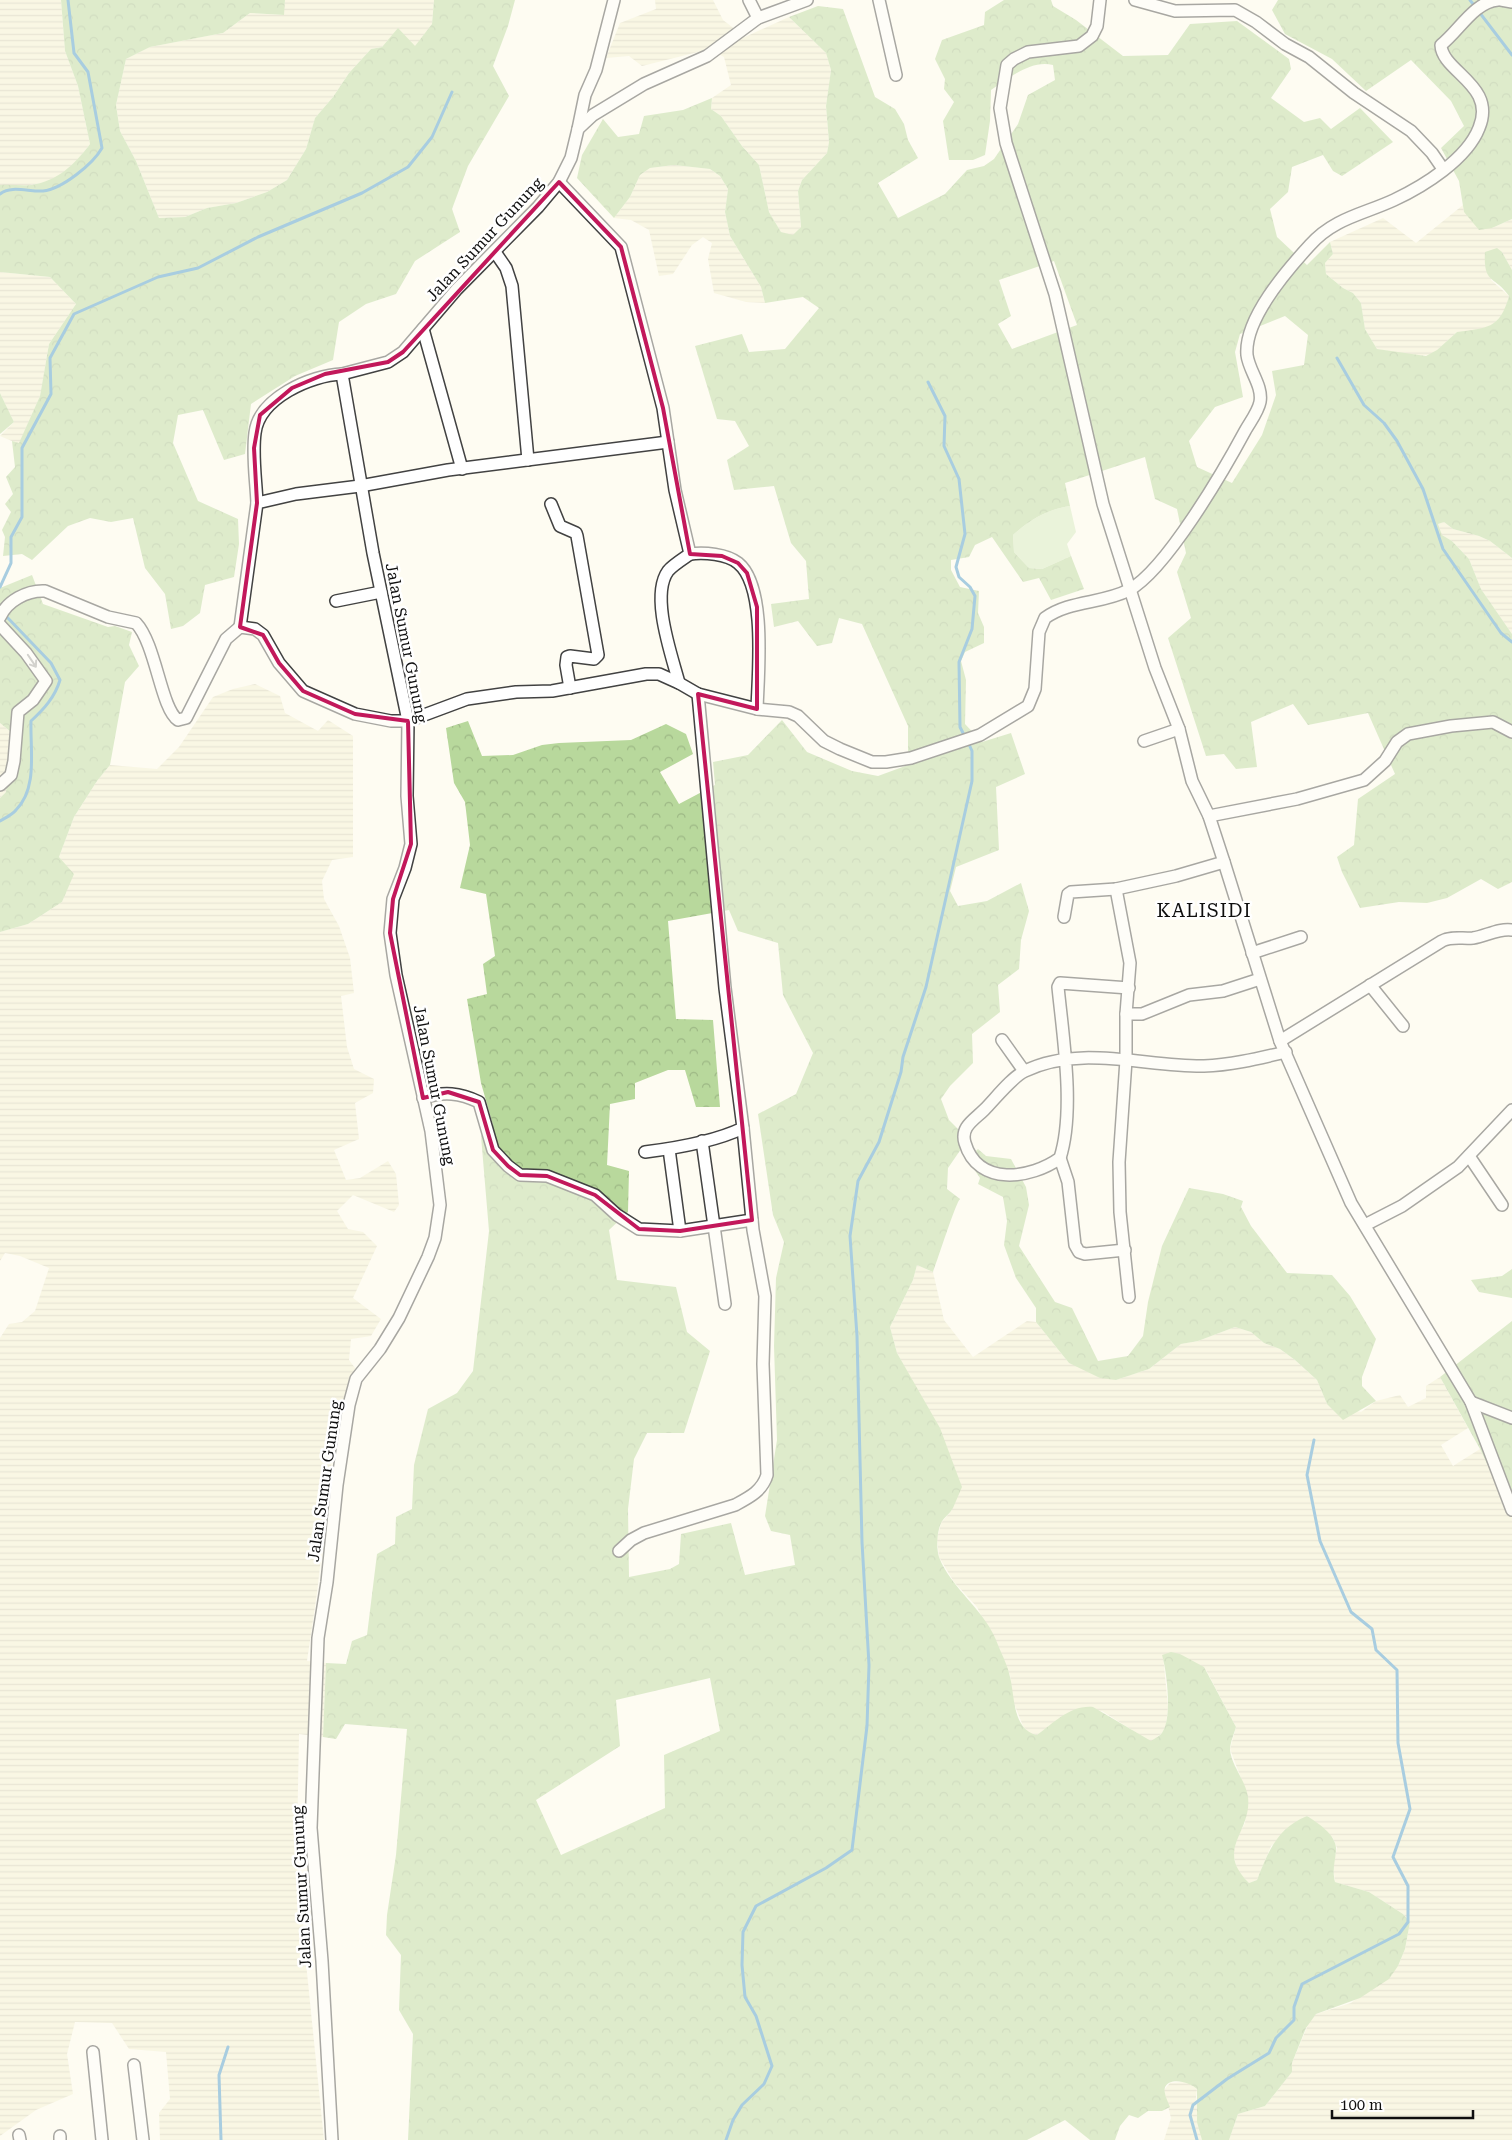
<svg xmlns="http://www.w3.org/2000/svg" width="1512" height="2140" viewBox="0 0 1512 2140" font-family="'Roboto Serif',serif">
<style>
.farmland{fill:url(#farmland-rules)}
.grass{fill:#d3e8bc}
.forest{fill:url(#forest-crowns);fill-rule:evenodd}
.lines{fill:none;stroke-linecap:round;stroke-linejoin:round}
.stream{stroke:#4294c9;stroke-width:3}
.minor-casing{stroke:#424242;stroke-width:14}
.minor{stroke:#fff;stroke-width:11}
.oneway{stroke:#9f9f9f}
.marked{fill:none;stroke:#c2185b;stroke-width:4;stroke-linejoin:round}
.labels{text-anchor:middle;stroke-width:5;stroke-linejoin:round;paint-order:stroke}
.street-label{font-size:16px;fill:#0f0f0f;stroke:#fff}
.quarter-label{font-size:19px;letter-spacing:1px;fill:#0f0f0f;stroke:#fff}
</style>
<defs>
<pattern id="farmland-rules" width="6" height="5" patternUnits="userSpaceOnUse" patternTransform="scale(1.25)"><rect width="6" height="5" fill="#f4f1d2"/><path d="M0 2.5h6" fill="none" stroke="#d0cdb3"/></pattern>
<pattern id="forest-crowns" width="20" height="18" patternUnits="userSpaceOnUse" patternTransform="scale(1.25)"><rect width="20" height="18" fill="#b8d89c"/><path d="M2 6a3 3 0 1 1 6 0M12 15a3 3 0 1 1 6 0" fill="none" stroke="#9db885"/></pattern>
</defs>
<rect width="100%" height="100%" fill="#fefcf2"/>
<g class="farmland">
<path d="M0,0H61L65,51L78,86L90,144L73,166L51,181L30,185H0Z"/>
<path d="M285,0H434L432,24L415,47L388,40L382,47L371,49L349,73L333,97L315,118L306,149L287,180L267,192L236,203L207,208L185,217L159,218L136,161L120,131L116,105L126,59L150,47L223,33L250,13L283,15Z"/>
<path d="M655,0H713L723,20L745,37L789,17L826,53L831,70L826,106L829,142L827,153L802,180L798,191L801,227L793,236L781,232L769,212L759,165L742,146L721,116L711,109L712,98L731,85L724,57L710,49L642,66L629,56L606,58L620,23L656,9Z"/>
<path d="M674,165L710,169L720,176L728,189L725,212L730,236L761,287L765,303L746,302L714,293L708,259L712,243L703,237L692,245L673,274L659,276L649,230L631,220L614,218L630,197L640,175L650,168Z"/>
<path d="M1463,205L1464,212L1492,228L1512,219V270L1502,252L1491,280L1509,296L1504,314L1490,327L1478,331L1457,332L1432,355L1413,356L1377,349L1365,329L1361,303L1353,293L1343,288L1326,274L1325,263L1333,254L1330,242L1383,218L1416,243Z"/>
<path d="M0,272L50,277L76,304L49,344L40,396L19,444L0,436L14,422L0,393Z"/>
<path d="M1444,522L1453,529L1479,536L1490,541L1512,558V634L1481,589L1469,559L1452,541L1442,535L1438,524Z"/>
<path d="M255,684L280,696L285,713L318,731L328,720L353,736V857L332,860L322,881L324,899L339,926L350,958L354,993L341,996L347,1047L354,1069L374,1079L373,1093L355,1103L359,1139L334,1150L346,1180L360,1178L388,1161L396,1174L399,1205L394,1212L353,1195L337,1211L348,1229L363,1232L377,1246L353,1298L381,1319L371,1336L351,1339L349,1360L355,1368L332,1459L317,1593L307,1661L326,1663L323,1737L299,1734L297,1840L304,1943L324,2140H160L159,2113L170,2099L166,2052L129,2049L112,2023L75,2022L67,2054L73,2094L36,2110L0,2136V1338L9,1324L22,1322L35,1311L49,1268L20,1256L5,1253L0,1261V932L28,924L62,902L73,874L59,857L74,817L97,781L110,765L157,769L179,747L213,697L233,689Z"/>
<path d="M0,723L11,732L6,792L0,798Z"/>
<path d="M917,1265L933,1272L944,1320L973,1357L1027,1321L1036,1322L1069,1363L1116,1380L1149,1369L1181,1344L1198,1341L1235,1327L1251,1332L1264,1343L1280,1349L1295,1360L1317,1380L1327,1404L1361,1412L1376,1401L1400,1395L1408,1407L1426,1398V1386L1440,1377L1468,1428L1441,1445L1453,1466L1480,1449L1512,1517V2140H1229L1238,2114L1265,2106L1292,2072V2063L1310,2020L1316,2014L1351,2003L1398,1966L1405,1949L1410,1922L1403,1914L1369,1892L1335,1882L1333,1865L1337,1848L1333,1838L1307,1816L1271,1846L1257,1880L1249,1883L1238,1872L1233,1854L1237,1838L1245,1823L1248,1797L1230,1749L1236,1727L1206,1670L1163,1655L1168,1707L1166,1725L1162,1733L1151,1742L1102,1711L1044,1730L1037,1735L1029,1733L1023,1726L1013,1701L1010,1675L1003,1660L977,1607L954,1582L939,1557L937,1539L941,1523L952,1510L956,1471L922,1399L897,1353L890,1327L913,1280Z"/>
<path d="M1187,2082L1197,2089L1196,2097L1202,2140H1164L1171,2118L1164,2090L1170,2083Z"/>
</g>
<path class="grass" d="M1070,506L1076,532L1067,544L1071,556L1042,569L1029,568L1014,552L1013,535C1031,519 1046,510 1070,506Z"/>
<g class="forest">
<path d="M61,0H285L284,15L250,13L223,33L150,47L126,59L116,105L120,131L136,161L159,218L185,217L207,208L236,203L267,192L287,180L306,149L315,118L333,97L349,73L371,49L382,47L398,28L415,46L432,24L434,0H515L508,26L493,66L509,96L468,166L452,209L460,232L415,261L396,294L366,304L339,322L333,360L295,376L251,404L245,454L224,460L203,410L178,415L173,443L198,501L238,519L239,544L234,577L205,585L200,613L183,626L171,629L165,594L145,568L133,518L111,522L90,518L68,526L32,560L22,554L3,556L5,537L2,530L11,512L5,504L13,494L6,477L15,467L12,441L19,443L40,396L49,344L76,304L50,277L0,272V185C10,184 21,186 31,185C58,181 74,165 90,144L78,86L65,51Z"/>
<path d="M1004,0H1051L1053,6L1076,20L1123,56L1168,55L1190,24L1237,21L1289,59L1291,69L1271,98L1304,122L1320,118L1331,129L1360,108L1393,142L1342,176L1333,171L1323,155L1292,167L1288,192L1270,209L1277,237L1307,265L1330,242L1333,254L1325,263L1326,274L1343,288L1353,293L1361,303L1365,329L1377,349L1426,356L1437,350L1457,332C1487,328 1500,329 1509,296C1495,275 1483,285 1485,252L1497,248L1502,252L1512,270V558L1490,541L1479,536L1453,529L1444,522L1438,524L1442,535L1452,541L1469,559L1481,589L1512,634V882L1498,889L1481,879L1447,898L1427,903L1399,902L1360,908L1342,872L1337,857L1354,845L1358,799L1395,774L1368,713L1308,725L1293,704L1251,722L1257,767L1236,769L1224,754L1206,756L1168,638L1191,618L1177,572L1186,553L1177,509L1155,499L1145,457L1065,483L1070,506C1046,510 1031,519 1013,535L1014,552L1029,568L1042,569L1071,556L1084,589L1051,600L1039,578L1023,582L992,537L975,545L969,557L951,560V570L960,587L979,591L978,613L984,627V643L965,652L961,661L966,680L965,724L982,742L1011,733L1025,774L996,787L999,850L956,867L950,891L958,906L987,901L1021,883L1029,911L1021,940L1019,969L998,985L1000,1012L972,1034L973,1063L950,1086L941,1099L949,1120L968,1139L948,1168L947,1189L960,1199C956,1202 937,1262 933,1272L917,1265L913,1280L890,1327L897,1353L940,1428L962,1487C959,1494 956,1501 953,1508C950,1514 944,1517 941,1523C937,1532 936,1547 939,1557C951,1589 986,1610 998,1645C1002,1655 1008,1666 1010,1677C1015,1696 1012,1729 1037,1735C1054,1723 1070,1705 1093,1707L1151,1741C1155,1738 1161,1736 1163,1731C1172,1716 1167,1672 1162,1655L1171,1652L1180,1654L1204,1667L1236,1727C1234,1734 1230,1743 1230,1750C1232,1767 1246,1781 1248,1797C1252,1833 1214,1849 1249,1883L1257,1880C1268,1852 1277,1828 1307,1816C1318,1823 1338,1836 1336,1851C1335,1862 1332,1870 1335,1882L1369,1892L1403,1914L1410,1922L1405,1949L1398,1966L1389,1979L1360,1998L1316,2014L1306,2028L1292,2063V2072L1265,2106L1238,2114L1229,2140H1202L1197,2122V2089C1191,2083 1171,2076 1165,2087C1163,2092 1168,2102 1170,2107L1162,2111H1148L1138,2118L1129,2115L1120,2126L1115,2140H1090L1065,2120L1027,2140H408L413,2034L399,2010L401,1955L386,1935L387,1915L396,1855L407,1729L345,1724L336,1739L323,1737L326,1663L346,1664L352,1641L367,1635L377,1554L395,1544L396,1517L412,1509L414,1465L428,1409L457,1393L473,1371L489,1231L481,1136L493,1125L481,1083L467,999L487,994L483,964L495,956L486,894L460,888L470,845L465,802L454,783L446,728L468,721L482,756L513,755L542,745L559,743L631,740L666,724L686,734L693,754L660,772L679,804L715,785L713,762L748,755L782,720L807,752L852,771L878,776L908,765V726L862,624L839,618L832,643L817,646L798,621L774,627L771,604L809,599L806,561L791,543L774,486L734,490L727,460L749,446L735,421L717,419L695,346L742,334L749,352L785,349L819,308L803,297L765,303L761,287L730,236L725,212L728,189L720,176L710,169L674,165L650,168L640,175L630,197L614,218L577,178L582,155L603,119L618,137L639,134L644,116L683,110L712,98L711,109L721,116L742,146L759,165L769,212L781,232L793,235L801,227L798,191L802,180L827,153L829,142L826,106L831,70L826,53L789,17L818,6L843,9L875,97L895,109L904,124L908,140L918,158L878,183L898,218L945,194L967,170L984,166L994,159L1018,124L1028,95L1055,80L1053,65C1031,59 1008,79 991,90L990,121L985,155L973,160H949L943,121L954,102L944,89L945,79L935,59L942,40L984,25L985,12ZM1054,261L1077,325L1012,349L998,324L1011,316L999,280ZM1285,316L1308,335L1304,365L1272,371L1276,395L1262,435L1232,483L1197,467L1189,441L1215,407L1243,397L1235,352L1240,334ZM729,910L738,931L778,943L783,995L813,1053L796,1094L758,1114L773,1215L784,1242L776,1278L774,1346L777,1440L765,1516L771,1531L790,1535L795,1565L745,1575L731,1523L681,1534L679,1564L670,1569L629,1577L628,1509L634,1459L647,1433H684L710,1351L687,1332L676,1287L617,1280L609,1230L628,1212L629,1171L607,1165L610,1104L635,1099V1083L668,1070H685L696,1107H720L713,1020L676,1019L668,921ZM710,1678L720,1731L664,1755L665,1808L561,1855L536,1800L620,1746L616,1700Z"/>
<path d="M1278,0H1512V219L1492,228L1479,230L1464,212L1459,181L1441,148L1464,126L1451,101L1411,60L1366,91L1332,59L1285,34L1272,10Z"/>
<path d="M0,393L14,422L0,434Z"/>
<path d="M32,575L43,604L108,627L115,626L132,632L129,645L139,666L125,682L110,765L97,781L74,817L59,857L74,874L62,902L28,924L0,932V798L6,792L11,732L0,723V588Z"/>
<path d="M978,1149L986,1156L1011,1159L1026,1187L1029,1205L1019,1246L1055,1302L1072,1308L1098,1361L1128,1356L1143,1336L1148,1302L1162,1246L1189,1188L1223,1194L1243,1201L1241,1207L1251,1226L1287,1273L1332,1275L1350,1296L1376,1339L1362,1377V1386L1376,1401L1343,1420L1327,1404L1317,1380L1295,1360L1280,1349L1264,1343L1251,1332L1235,1327L1198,1341L1181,1344L1149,1369L1116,1380L1100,1378L1069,1363L1036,1322V1308L1016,1278L1004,1245L1007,1221L1003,1197L978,1184L980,1178L967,1159Z"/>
<path d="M1512,1269V1298L1479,1292L1471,1280L1502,1276Z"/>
<path d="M1512,1321V1517L1480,1449L1440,1377Z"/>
</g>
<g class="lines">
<g class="stream">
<path d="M1470,0L1512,55"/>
<path d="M0,194C11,185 29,192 43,191C62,189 93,164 102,148L88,72L74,53L68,0"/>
<path d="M1337,358L1364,405L1384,423L1397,441L1423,489L1443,549L1501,633L1512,642"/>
<path d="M928,382L945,416L944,446L959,479L965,534L956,567L959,577L970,587L975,596L972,629L959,662L960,727L965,737"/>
<path d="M0,587L11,563V537L22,517V448L51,394L50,358L74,314L158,277L198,268L258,237L362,193L408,167L432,137L452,92"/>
<path d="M0,821C5,818 12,815 16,810C38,788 30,750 31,721C44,709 55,697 60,680L51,663L5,615"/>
<path d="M221,2140L219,2075L228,2047"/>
<path d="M726,2140L733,2120L742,2105L764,2084L772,2066L756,2016L745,1997L742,1965L743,1932L756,1906L826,1868L852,1850L867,1726L869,1665L862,1542L857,1336L850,1236L858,1181L879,1142L901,1072L903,1057L926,987L972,781V751L968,742"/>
<path d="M1197,2140L1190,2115L1193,2105L1227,2079L1269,2053L1276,2038L1294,2020V2007L1302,1984L1399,1934L1408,1922V1886L1393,1857L1410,1809L1398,1743L1397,1670L1376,1650L1372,1629L1351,1612L1320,1541L1307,1475L1314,1440"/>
</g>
<g class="minor-casing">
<g id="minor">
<path d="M749,0L758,18"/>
<path d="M879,0L896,75"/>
<path d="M1100,0L1097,26L1092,36L1079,46L1028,52L1014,59L1007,65L1000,108L1006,143L1055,294L1103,504L1155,668L1179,729L1192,781L1209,816L1224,862L1280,1041L1351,1203L1471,1402L1512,1510"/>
<path d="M1135,0L1175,11L1235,10L1256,22L1285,44L1309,57L1354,93L1411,131L1432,153L1443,169"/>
<path d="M1501,0L1512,2"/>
<path d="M578,129L585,95L596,70L614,0"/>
<path d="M559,182L621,247L663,408L675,490L690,554C704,552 727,554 738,563C767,586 758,675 757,709"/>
<path d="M495,252L506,268L512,286L528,460"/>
<path d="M423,329L462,469"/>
<path d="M257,503C256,480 252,455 255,433C259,398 311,375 342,374"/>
<path d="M551,504L560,526L576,533L577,536L598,655L594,659L570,656L567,657L566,665L570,688"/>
<path d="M336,601L381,592"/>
<path d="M0,617C7,601 27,590 45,591L108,617L136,623C156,644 161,709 178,720L186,718L226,639L240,627L255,629L263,635L279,663L303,691L355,714L391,721H408L467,699L516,692L552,691L646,674H659L679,683L698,694L757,709L789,712L798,716L824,741L840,749L872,762H886L911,758L980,735L1028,706L1035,689L1039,632L1045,618C1070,600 1102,604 1129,590C1166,570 1224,470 1245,431C1250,422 1258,412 1260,402C1263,386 1249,371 1247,355C1244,319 1287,270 1310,245C1334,218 1364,214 1394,200C1424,186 1467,159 1479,128C1497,85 1442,72 1441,45C1459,31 1474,2 1498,0"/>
<path d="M0,625L26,653L46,681L33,700L18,712L14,761L11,775L0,785"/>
<path d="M240,627L257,503L296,494L360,486L448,470L668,442"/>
<path d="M679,683C672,656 650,596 668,571C673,565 683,559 690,554"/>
<path d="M1144,741L1179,729"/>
<path d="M1209,816L1297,799L1364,780L1385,761L1397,742L1408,734L1451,726L1493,722L1512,732"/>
<path d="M1116,889L1130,963L1126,1014V1060L1119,1162L1120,1212L1129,1297"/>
<path d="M1064,917L1068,894L1071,892L1116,889L1176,876L1224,862"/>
<path d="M1252,953L1301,937"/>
<path d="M1370,985L1403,1026"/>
<path d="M1129,988L1060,983L1058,987C1063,1037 1075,1111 1060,1158C1031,1179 978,1187 965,1143C960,1127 974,1120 984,1110C995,1099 1012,1077 1025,1071C1080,1044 1146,1067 1204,1066C1232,1065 1260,1058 1286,1052"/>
<path d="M1126,1014H1142L1189,995L1223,991L1260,979"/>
<path d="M1002,1040L1024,1071"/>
<path d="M1280,1041L1442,941C1451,936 1463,939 1473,938C1486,936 1499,928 1512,930"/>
<path d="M423,1098C444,1091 460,1093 479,1102L493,1150L508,1166L520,1175L547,1176L595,1195L617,1215L639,1229L680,1231L752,1220"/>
<path d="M702,1141L725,1304"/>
<path d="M669,1149L680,1231"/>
<path d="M645,1152C677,1148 714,1142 743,1128L725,988L698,694"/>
<path d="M1469,1156L1502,1205"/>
<path d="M1060,1158L1068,1182L1075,1245L1079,1252L1085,1254L1125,1250"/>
<path d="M1365,1225L1402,1206L1458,1167L1512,1110"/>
<path d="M1471,1402L1512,1418"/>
<path d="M619,1551L631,1540L644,1533L735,1505C750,1497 762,1491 767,1475L763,1364L765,1296L753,1230L743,1128"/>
<path d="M93,2052L102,2140"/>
<path d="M134,2065L143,2140"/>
<path d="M19,2135L20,2140"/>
<path d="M60,2136V2140"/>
<path d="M332,2140L322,1961L311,1828L318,1638L327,1582L337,1485L349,1405L356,1379L380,1349L399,1318L428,1257L435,1238L440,1205L431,1131L396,975L390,933L393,899L405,868L411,844L407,796L408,721L373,553L342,374L388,362L403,352L457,289L538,207L559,182L571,158L578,129L593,115L644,84L707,56L758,18L807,0"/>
</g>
</g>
<use href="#minor" class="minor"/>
</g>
<defs><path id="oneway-shaft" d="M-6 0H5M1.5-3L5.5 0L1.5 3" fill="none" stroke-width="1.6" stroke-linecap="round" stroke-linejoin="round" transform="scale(1.25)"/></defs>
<use class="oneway" href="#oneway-shaft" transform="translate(32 661) rotate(56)"/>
<path d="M0 0H1512V2140H0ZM559,182L621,247L663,408L690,554L722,556L738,563L747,573L757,607V709L698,694L752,1220L680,1231L639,1229L595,1195L547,1176L520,1175L508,1166L493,1150L479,1102L448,1092L423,1098L390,933L393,899L411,844L408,721L355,714L303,691L279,663L263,635L240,627L257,503L254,448L260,415L292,388L325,374L388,362L403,352Z" fill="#fefcf2" fill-opacity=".55" fill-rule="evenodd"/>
<path class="marked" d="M559,182L621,247L663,408L690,554L722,556L738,563L747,573L757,607V709L698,694L752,1220L680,1231L639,1229L595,1195L547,1176L520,1175L508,1166L493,1150L479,1102L448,1092L423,1098L390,933L393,899L411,844L408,721L355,714L303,691L279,663L263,635L240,627L257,503L254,448L260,415L292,388L325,374L388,362L403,352Z"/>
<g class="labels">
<g class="street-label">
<text transform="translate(484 239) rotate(-47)" y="6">Jalan Sumur Gunung</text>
<text transform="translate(407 643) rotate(79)" y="6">Jalan Sumur Gunung</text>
<text transform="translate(435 1085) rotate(79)" y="6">Jalan Sumur Gunung</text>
<text transform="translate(324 1481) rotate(-82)" y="6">Jalan Sumur Gunung</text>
<text transform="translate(301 1887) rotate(-93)" y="6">Jalan Sumur Gunung</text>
</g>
<g class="quarter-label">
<text x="1204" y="917">KALISIDI</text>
</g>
</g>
<path d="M1332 2110v8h141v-8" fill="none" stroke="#0f0f0f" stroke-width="2.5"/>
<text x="1340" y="2110" font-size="15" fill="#0f0f0f" stroke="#ffffff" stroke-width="4" paint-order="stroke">100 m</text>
</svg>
